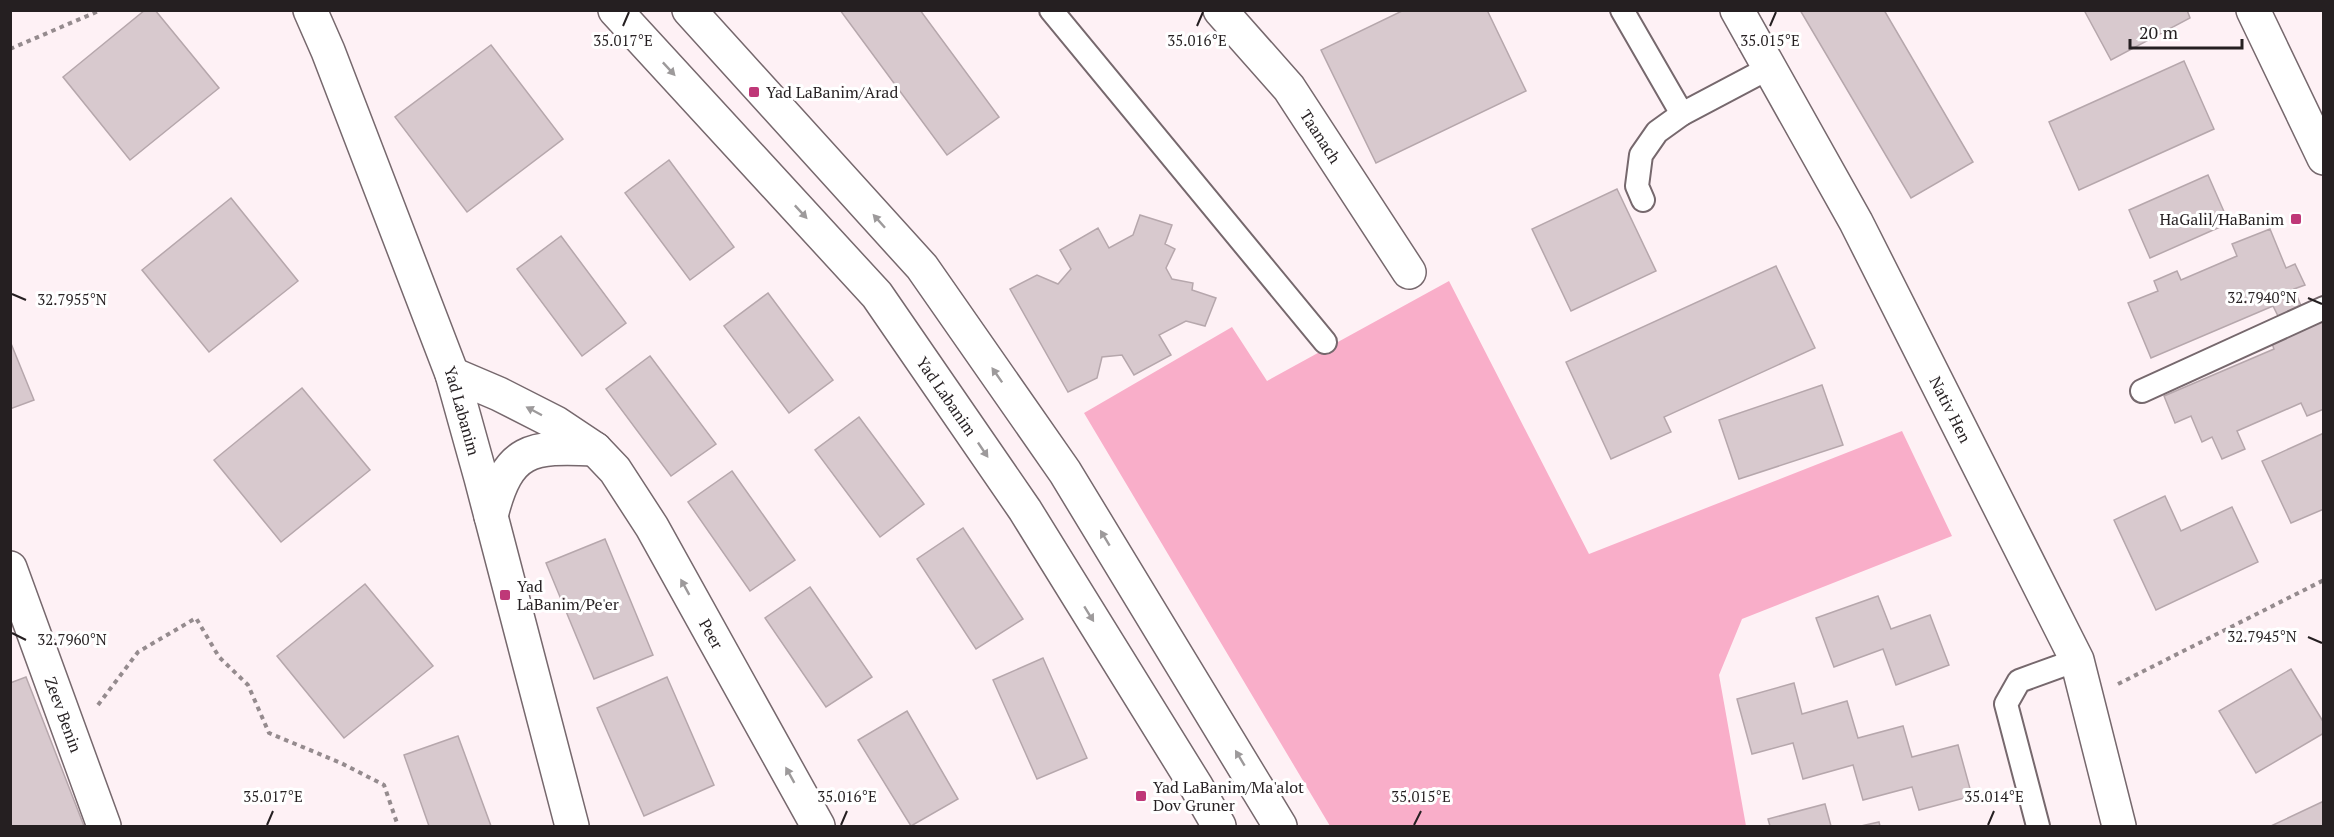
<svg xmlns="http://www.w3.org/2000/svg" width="2334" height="837" viewBox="0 0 2334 837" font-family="'PT Serif',serif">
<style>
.forest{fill:#f9aec9}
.building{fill:#d8c9ce;stroke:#b6a7ac;stroke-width:1.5}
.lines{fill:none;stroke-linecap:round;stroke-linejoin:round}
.lane-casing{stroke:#76686d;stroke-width:26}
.street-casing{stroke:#76686d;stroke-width:36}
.secondary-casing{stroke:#76686d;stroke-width:36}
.path{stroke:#958b8e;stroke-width:4;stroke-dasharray:4.5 4.5;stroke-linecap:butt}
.lane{stroke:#fff;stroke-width:22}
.street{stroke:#fff;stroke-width:33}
.secondary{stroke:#fff;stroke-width:33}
.oneway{fill:#9d9a9b}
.ticks{fill:none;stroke:#251f21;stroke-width:2}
.poi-dot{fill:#bf3878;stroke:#fff;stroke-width:2}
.labels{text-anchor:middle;stroke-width:6;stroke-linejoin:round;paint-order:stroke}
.poi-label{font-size:16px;fill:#251f21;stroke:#fff;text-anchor:start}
.street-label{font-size:16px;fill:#251f21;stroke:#fff}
.ticks-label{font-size:15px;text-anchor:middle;fill:#251f21;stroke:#fff;stroke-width:6;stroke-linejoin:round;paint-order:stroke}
</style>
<rect width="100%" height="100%" fill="#fef1f5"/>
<path class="forest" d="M1449,281L1589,554L1902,431L1952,536L1742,619L1719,675L1746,826H1330L1084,413L1232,327L1267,381Z"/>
<g class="building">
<path d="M145,10H155L219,88L130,160L63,77Z"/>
<path d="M840,10H920L999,117L947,155Z"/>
<path d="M1404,10H1487L1526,91L1376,163L1321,50Z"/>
<path d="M1800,10H1884L1973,162L1911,198Z"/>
<path d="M2084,10H2187L2190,18L2111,60Z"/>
<path d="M491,45L563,139L467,212L395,117Z"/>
<path d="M2184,61L2214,129L2079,190L2049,122Z"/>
<path d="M669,160L734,247L690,280L625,193Z"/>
<path d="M2208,175L2229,223L2150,258L2129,210Z"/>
<path d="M1617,189L1656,271L1571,311L1532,229Z"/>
<path d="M231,198L298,281L209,352L142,270Z"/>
<path d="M1140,215L1172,225L1165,244L1175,249L1166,268L1172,279L1193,283L1192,290L1216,298L1205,326L1186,321L1159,335L1171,355L1134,375L1122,355L1102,357L1097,378L1068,392L1010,289L1037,275L1058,284L1071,269L1060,250L1098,228L1109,248L1133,235Z"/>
<path d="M2270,229L2286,268L2295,264L2305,285L2294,289L2302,308L2279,318L2273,306L2151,358L2128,303L2158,291L2154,281L2177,271L2181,280L2237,256L2232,244Z"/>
<path d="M561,236L626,323L582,356L517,269Z"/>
<path d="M1776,266L1815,348L1664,417L1671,432L1611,459L1566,362Z"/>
<path d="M768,293L833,380L789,413L724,326Z"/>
<path d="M2322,319L2324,323V409L2307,416L2301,403L2237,431L2245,449L2222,459L2212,437L2202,442L2191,416L2175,423L2164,396L2274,349L2271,341Z"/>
<path d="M10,341L34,400L10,409Z"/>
<path d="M650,356L716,444L671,476L606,389Z"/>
<path d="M1822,385L1843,445L1739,479L1719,420Z"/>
<path d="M302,388L370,470L281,542L214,460Z"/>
<path d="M859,417L924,504L880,537L815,450Z"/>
<path d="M2324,433V509L2291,523L2262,461Z"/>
<path d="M732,471L795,560L750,591L688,502Z"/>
<path d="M2165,496L2181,531L2232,507L2258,562L2156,610L2114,520Z"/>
<path d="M963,528L1023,619L976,649L917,559Z"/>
<path d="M605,539L653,655L594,679L546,563Z"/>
<path d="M365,584L433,666L344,738L277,656Z"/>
<path d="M810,587L872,677L826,707L765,618Z"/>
<path d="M1878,596L1891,629L1930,615L1949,665L1896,685L1883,649L1834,667L1816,618Z"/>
<path d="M1043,658L1087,758L1037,779L993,680Z"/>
<path d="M2291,669L2324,723V733L2256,773L2219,711Z"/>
<path d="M26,677L84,826H10V683Z"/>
<path d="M667,677L714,785L644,816L597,708Z"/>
<path d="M1794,683L1802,714L1847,701L1858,738L1903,726L1912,757L1958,745L1972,796L1919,810L1912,787L1863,800L1853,765L1803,779L1793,743L1752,754L1737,699Z"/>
<path d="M907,711L958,799L911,826L858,740Z"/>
<path d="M458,736L491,826H429L404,755Z"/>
<path d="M2324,801V826H2271Z"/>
<path d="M1825,804L1831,826H1770L1768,819Z"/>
<path d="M1879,822L1880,826H1861Z"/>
</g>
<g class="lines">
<g class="lane-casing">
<g id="lane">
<path d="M1051,10L1325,342"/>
<path d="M1622,10L1682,114"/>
<path d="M1643,200L1637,186L1641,155L1657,132L1682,114L1769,68"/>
<path d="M2142,391L2324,308"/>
<path d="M2038,826L2006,704L2019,681L2077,660"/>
</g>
</g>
<g class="street-casing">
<g id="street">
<path id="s1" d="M1220,10L1289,88L1409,272"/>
<path id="s2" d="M1737,10L1856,222L2077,660L2119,826"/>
<path id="s3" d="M452,374L499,394L556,423L595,449L615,470L652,527L818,826"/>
<path d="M491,516C508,448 530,446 595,449"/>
<path id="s4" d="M10,568L104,826"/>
</g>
</g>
<g class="secondary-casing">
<g id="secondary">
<path id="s5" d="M310,10L328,51L452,374L481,478L572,826"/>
<path id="s6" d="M615,10L877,295L1025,510L1196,786L1219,826"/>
<path d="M689,10L922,267L1065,472L1280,826"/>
<path d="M2253,10L2324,158"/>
</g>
</g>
<g class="path">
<path d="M10,49L101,10"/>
<path d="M2118,684L2324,580"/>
<path d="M98,705L138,652L196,618L219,657L248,685L269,733L341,763L384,785L398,826"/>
</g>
<use href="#lane" class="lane"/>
<use href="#street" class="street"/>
<use href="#secondary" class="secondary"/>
</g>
<defs><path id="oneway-solid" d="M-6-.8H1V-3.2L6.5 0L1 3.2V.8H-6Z" transform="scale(1.5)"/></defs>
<g class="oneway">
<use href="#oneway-solid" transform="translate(669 69) rotate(47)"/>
<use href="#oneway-solid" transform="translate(801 212) rotate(47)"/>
<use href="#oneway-solid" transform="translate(879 221) rotate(-132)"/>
<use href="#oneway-solid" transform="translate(997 375) rotate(-125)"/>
<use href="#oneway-solid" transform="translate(534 411) rotate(-152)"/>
<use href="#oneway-solid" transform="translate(983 450) rotate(56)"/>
<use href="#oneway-solid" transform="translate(1105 538) rotate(-121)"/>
<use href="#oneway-solid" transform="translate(685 587) rotate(-119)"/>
<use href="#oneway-solid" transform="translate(1089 614) rotate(58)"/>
<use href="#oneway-solid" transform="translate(1240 758) rotate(-121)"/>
<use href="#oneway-solid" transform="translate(790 775) rotate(-119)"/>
</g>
<path class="ticks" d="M623,26L629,12M1197,26L1203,12M1770,26L1776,12M12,294L26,300M2308,298L2322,304M12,633L26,640M2308,637L2322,643M267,825L273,811M841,825L847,811M1414,825L1421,811M1988,825L1994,811"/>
<g class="poi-dot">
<rect x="748" y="86" width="12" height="12" rx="3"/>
<rect x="2290" y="213" width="12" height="12" rx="3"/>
<rect x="499" y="589" width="12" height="12" rx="3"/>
<rect x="1135" y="790" width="12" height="12" rx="3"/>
</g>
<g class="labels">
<g class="poi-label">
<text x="766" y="98">Yad LaBanim/Arad</text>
<text x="2284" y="225" text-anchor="end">HaGalil/HaBanim</text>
<text x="517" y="592">Yad<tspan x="517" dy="18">LaBanim/Pe'er</tspan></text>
<text x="1153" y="793">Yad LaBanim/Ma'alot<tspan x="1153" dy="18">Dov Gruner</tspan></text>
</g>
<g class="street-label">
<text dy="6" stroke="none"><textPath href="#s1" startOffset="162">Taanach</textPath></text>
<text dy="6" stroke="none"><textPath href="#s6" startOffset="510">Yad Labanim</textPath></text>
<text dy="6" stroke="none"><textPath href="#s2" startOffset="453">Nativ Hen</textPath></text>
<text dy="6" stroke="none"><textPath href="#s5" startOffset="429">Yad Labanim</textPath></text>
<text dy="6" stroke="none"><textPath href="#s3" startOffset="381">Peer</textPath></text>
<text dy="6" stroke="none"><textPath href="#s4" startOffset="156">Zeev Benin</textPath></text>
</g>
</g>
<g class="ticks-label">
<text x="623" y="46">35.017°E</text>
<text x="1197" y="46">35.016°E</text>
<text x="1770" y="46">35.015°E</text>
<text x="2262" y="303">32.7940°N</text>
<text x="72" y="305">32.7955°N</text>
<text x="2262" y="642">32.7945°N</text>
<text x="72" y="645">32.7960°N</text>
<text x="273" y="802">35.017°E</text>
<text x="847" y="802">35.016°E</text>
<text x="1421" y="802">35.015°E</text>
<text x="1994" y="802">35.014°E</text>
</g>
<rect width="2334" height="837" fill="none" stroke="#251f21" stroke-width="24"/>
<path d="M2130 39v9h112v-9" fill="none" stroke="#251f21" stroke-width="3"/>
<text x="2139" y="39" font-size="18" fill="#251f21" stroke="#ffffff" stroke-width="4.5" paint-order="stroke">20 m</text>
</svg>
